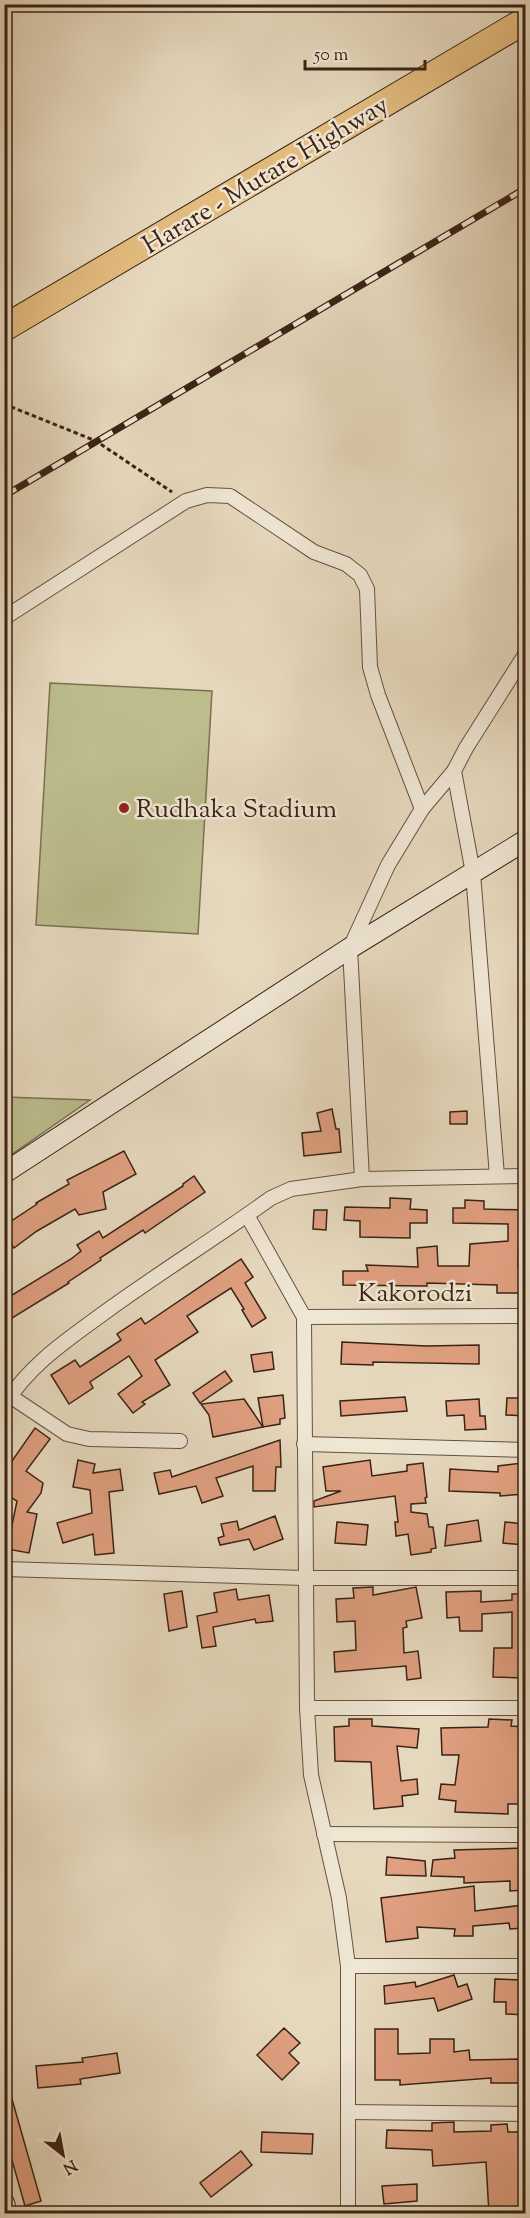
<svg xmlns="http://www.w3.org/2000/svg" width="530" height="2218" viewBox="0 0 530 2218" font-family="'Sorts Mill Goudy',serif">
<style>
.green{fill:#bcbc8d;stroke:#7c7051;stroke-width:1.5}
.building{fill:#df9f80;stroke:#3b2315;stroke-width:1.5}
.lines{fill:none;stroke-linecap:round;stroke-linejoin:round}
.street-casing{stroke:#66503f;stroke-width:16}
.secondary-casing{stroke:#3b2315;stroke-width:22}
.highway-casing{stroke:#3b2315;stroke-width:28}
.path{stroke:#3b2315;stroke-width:3;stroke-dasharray:4.5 3;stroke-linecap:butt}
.street{stroke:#efe6d4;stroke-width:14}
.secondary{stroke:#efe6d4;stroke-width:20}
.highway{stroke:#e3bc7e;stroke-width:26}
.rail-casing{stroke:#3b2315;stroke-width:7}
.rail{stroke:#efe6d4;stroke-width:4.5;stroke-dasharray:14;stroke-linecap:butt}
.poi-dot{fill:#8f2418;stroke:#efe6d4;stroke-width:2}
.labels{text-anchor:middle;stroke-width:5;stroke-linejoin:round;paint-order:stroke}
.street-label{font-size:26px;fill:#3b2315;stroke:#efe6d4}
.poi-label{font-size:26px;fill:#3b2315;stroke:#efe6d4;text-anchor:start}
</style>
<rect width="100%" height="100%" fill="#e6d8bd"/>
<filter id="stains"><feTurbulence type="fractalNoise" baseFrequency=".00333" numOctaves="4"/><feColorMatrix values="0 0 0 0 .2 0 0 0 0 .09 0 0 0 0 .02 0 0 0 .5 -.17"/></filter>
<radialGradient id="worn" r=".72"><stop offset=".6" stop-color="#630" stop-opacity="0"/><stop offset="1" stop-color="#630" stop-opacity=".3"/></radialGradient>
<g class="green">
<path d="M50,683L212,691L198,934L36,925Z"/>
<path d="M5,1097L90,1100L5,1159Z"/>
</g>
<g class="building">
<path d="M332,1109L336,1129H339L341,1152L304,1156L302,1133L321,1131L317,1113Z"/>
<path d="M467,1111V1124H450V1112Z"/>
<path d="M124,1151L136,1174L103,1192L106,1209L79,1215L75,1209L37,1231L14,1248L4,1233V1226L37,1204L36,1203L69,1184L67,1180Z"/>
<path d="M194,1176L205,1192L145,1233L143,1230L100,1258L101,1260L68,1282L69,1283L4,1323V1300L71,1259L81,1251L77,1245L99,1231L103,1238L183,1186V1184Z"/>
<path d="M390,1198L411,1199L410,1209L427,1210V1223H410V1238L360,1237V1221L344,1220L345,1207L390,1208Z"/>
<path d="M465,1200L484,1201V1209L525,1210V1229H519L518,1266L525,1267V1285H521V1293H497V1285L427,1283V1286L343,1285V1271H368L366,1265L418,1267L417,1248L437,1246L438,1266H469L470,1244L508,1241V1224L453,1223V1208H465Z"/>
<path d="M314,1210H327L326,1230L313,1229Z"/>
<path d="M241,1259L253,1277L245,1283L266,1318L252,1327L242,1310L244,1309L231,1288L187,1316L198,1332L155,1360L170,1385L142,1402L145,1404L133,1413L118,1394L142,1376L129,1356L90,1382L93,1388L69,1404L51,1375L75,1360L80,1367L121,1340L117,1334L141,1318L145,1324Z"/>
<path d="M342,1342L426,1346L479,1345V1364L373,1362V1365L341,1364Z"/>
<path d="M272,1352L274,1369L254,1372L251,1355Z"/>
<path d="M225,1371L232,1381L200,1403L193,1393Z"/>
<path d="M283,1395L285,1418L280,1419V1424L263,1427L258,1398Z"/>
<path d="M405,1397L407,1411L341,1416L340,1401Z"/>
<path d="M507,1398H525V1416L506,1415Z"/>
<path d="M244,1399L263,1427L213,1437L209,1415L201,1404Z"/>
<path d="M479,1399L480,1416H485L486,1429L465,1430L464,1415L447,1416L446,1401Z"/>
<path d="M35,1428L50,1439L26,1471L43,1483L41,1493L27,1512L37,1514L29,1553L7,1549L17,1501L4,1493V1455L12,1461Z"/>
<path d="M280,1440L281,1467H276L275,1491H253V1466L216,1478L223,1496L202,1503L196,1486L159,1494L154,1473L170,1470L172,1477Z"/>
<path d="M78,1460L95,1464L93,1473L120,1469L123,1490L109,1492L114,1553L95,1555L93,1534L63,1543L57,1523L92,1513L90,1490L73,1487Z"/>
<path d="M370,1460L372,1476L407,1471V1465L423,1463L427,1497L425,1498L426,1503L411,1504V1512L427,1514L429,1527H433L436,1548L431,1549V1552L411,1555L408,1534L396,1536L395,1522H398L395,1496L314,1507V1501L341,1491H326L323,1467Z"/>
<path d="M522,1463V1473H525V1494L500,1496V1493L449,1491L450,1469L498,1472V1466Z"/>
<path d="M275,1516L283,1539L254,1550L249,1539L220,1545L218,1538L224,1536L221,1524L237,1521L239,1530Z"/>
<path d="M478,1520L481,1541L445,1546L447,1525Z"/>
<path d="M337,1522L368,1525L366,1545L335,1543Z"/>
<path d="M505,1522L525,1524V1545L503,1543Z"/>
<path d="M373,1587V1595L416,1587L422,1618L406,1621L407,1627L403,1628L404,1653L418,1651L421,1678L407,1680L406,1666L335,1672L334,1652L356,1650L355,1621L337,1622L336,1599L354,1598L353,1588Z"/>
<path d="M236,1589L238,1600L269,1595L273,1621L256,1623L255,1619L213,1627L216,1646L202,1648L197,1616L217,1612L214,1593Z"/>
<path d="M182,1591L187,1627L169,1631L164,1594Z"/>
<path d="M481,1591V1602L512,1600V1594H525V1678L493,1677L494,1648H512V1612L482,1614V1631H460L459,1617L447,1618L446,1592Z"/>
<path d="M349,1719H372V1726L419,1729L417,1748L397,1746L401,1781L417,1779L418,1794L402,1796L403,1806L374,1809L371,1762L335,1761L334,1727L349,1726Z"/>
<path d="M489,1719L512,1720L511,1726L525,1727L524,1804H508V1814L455,1812L456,1801L439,1799L441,1784L455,1785L459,1755H442L441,1728L488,1727Z"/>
<path d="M525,1848V1890L510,1891V1881L464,1883V1877L431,1876L433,1860L455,1858L454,1850Z"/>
<path d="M387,1857L425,1861L426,1876L386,1875Z"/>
<path d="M474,1886L475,1911L523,1905L524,1928L510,1929L509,1923L473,1926V1936H454L455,1929L417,1927L418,1938L386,1942L381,1898Z"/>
<path d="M454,1975L458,1987L467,1984L472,1999L438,2011L434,1998L385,2004L384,1986L415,1982L416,1987Z"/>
<path d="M495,1979L525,1980V2015L506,2014V2002H494Z"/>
<path d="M284,2028L300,2043L289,2053L299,2063L282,2080L257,2055Z"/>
<path d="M375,2029H398V2054L430,2053V2039H454V2052L469,2050L470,2060L522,2059L521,2083H491V2078L400,2085V2080H375Z"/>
<path d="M117,2053L120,2073L80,2079L81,2084L38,2088L36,2066L83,2062L82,2058Z"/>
<path d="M4,2085H8L41,2201L25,2206L4,2132Z"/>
<path d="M454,2122V2132L491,2131V2125L507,2124L508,2132H522L524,2170H525V2212L489,2214L486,2162L433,2166L432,2150L386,2148L387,2130L432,2131V2123Z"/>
<path d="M262,2132L313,2134L312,2154L261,2152Z"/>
<path d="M241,2151L252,2165L211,2197L200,2183Z"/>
<path d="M417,2184V2201L384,2204L382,2186Z"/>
</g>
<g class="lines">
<g class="street-casing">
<g id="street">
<path d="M4,618L186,501L207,495L230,496L314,552L346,564L360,575L367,589L370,667L378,695L422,809"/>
<path d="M497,1176L473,873L454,771L466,748L526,653"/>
<path d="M362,1179L350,948L388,865L422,809L454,771"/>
<path d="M247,1215L304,1317L307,1708L311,1775L339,1898L348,1966V2214"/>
<path d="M304,1317L526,1316"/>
<path d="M10,1396L67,1434L89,1439L180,1441"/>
<path d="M4,1406C29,1364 70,1338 108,1310C162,1271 217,1237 271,1198L291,1189L362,1179L526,1176"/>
<path d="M304,1444L526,1450"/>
<path d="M4,1569L305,1578H526"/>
<path d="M307,1708H526"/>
<path d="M324,1834L526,1835"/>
<path d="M348,1966H526"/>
<path d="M348,2112L526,2114"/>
</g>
</g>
<g class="secondary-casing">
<g id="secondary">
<path d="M4,1173L350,948L526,840"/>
<path d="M4,2203L7,2214"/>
</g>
</g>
<g class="highway-casing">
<path id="highway" d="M4,328L526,20"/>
</g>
<path class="path" d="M4,404L96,441L172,492"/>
<use href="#street" class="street"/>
<use href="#secondary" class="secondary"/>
<use href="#highway" class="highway"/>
<g class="rail-casing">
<path id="rail" d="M4,496L526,188"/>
</g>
<use href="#rail" class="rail"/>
</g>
<circle class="poi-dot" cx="124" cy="808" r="6"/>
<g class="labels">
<g class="street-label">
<text transform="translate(265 174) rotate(-31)" y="9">Harare - Mutare Highway</text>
<text x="415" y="1301">Kakorodzi</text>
</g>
<g class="poi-label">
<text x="136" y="817">Rudhaka Stadium</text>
</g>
</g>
<rect width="530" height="2218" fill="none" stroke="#e6d8bd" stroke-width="24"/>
<rect x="6" y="6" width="518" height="2206" fill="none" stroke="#3b2315" stroke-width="3"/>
<rect x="12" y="12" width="506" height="2194" fill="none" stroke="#3b2315" stroke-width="1.5"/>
<g transform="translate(63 2155) rotate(149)" stroke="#efe6d4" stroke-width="4.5" paint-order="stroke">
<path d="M0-4.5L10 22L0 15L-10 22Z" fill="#3b2315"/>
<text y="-9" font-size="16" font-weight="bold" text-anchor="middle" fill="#3b2315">N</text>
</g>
<path d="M305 60v9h120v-9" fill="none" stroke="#3b2315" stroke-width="3"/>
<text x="314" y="60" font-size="18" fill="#3b2315" stroke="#efe6d4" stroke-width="4.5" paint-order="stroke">50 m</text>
<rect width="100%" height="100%" filter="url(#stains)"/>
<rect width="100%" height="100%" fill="url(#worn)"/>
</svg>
